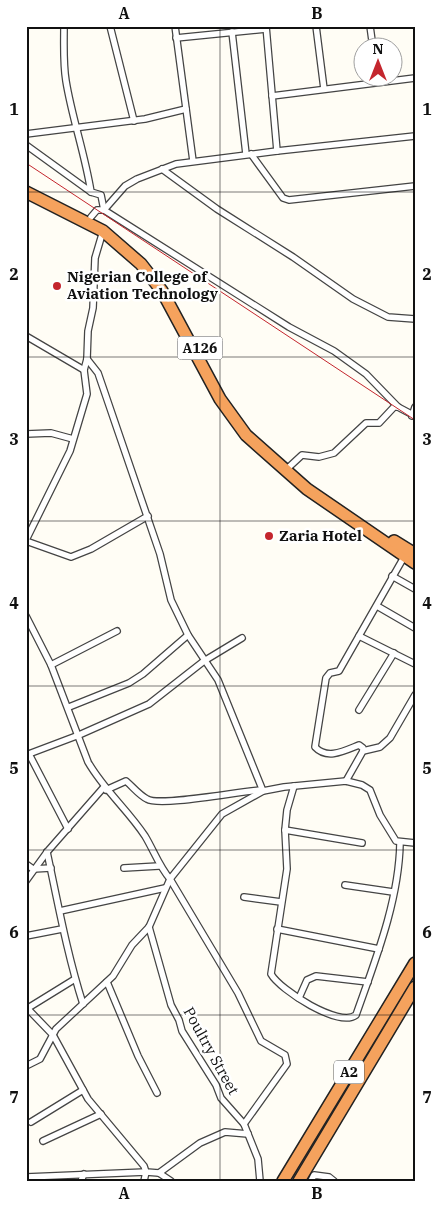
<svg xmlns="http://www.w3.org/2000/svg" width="441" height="1207" viewBox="0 0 441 1207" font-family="'IBM Plex Serif',serif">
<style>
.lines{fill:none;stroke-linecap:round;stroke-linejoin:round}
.street-casing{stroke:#444;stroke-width:8}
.highway-casing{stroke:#222;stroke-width:14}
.street{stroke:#fff;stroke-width:5.5}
.highway{stroke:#f5a25d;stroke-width:11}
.rail{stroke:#c4262e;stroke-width:1}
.grid{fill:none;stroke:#111;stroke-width:1;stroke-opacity:0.55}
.poi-dot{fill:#c4262e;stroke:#fff;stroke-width:2}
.labels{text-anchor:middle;stroke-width:5;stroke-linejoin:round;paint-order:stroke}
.shield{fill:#fff;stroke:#585858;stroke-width:1}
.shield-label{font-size:14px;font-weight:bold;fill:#111}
.poi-label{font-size:15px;font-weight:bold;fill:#111;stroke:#fff;text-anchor:start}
.street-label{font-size:15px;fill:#111;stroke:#fff}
.neatline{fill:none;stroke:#111;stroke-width:2}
.grid-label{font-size:16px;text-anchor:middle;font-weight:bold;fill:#111}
</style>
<rect width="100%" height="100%" fill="#fffdf5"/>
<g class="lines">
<g class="street-casing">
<g id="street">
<path d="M64,26C64,44 63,63 66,81C72,118 85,154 91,192L101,195L104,210L289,327L334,351L366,374L398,407L415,416"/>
<path d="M110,26L134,121"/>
<path d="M175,26L193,161"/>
<path d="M266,26L277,151"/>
<path d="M316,26L324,89"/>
<path d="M370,26L373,48"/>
<path d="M232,32L246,154"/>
<path d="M176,38L266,29"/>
<path d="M272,96L415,78"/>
<path d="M26,134L145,119L186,109"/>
<path d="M26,145L91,192"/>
<path d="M251,154L283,198L289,200L415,186"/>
<path d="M162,169L217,209L293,257L353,299L388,317L415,319"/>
<path d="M91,217L97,210H104L125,186L137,179L176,164L277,151L415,136"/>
<path d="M26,336L84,370"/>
<path d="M87,359L98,373L160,554L171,600L188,635L218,680L263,791"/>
<path d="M412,416L415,407"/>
<path d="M26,434L51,433L73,439"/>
<path d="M289,467L302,455L319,457L334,453L366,423H379L394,407H398"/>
<path d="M26,540L70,451L87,394L84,370L87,359L88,331L93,308L95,258L103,231"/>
<path d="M26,541L71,557L91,549L148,516"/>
<path d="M392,576L415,589"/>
<path d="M377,606L415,628"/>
<path d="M26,616L51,665L88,762C104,790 128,810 145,836C154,851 159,866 170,879L238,993L261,1041L285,1055L287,1064L244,1124"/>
<path d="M359,636L415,664"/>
<path d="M51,665L117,631"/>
<path d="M69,707L129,683L143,674L188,635"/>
<path d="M359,710L394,653"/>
<path d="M363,751V748L359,745C344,751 327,760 315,747L326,678L330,673L339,671L404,557"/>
<path d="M29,754L68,829"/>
<path d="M26,755L79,735L149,704L204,661L242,638"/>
<path d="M346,781L363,751L380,747L390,738L415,695"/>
<path d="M294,786L287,810L285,830L287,869L271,974C280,990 339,1028 356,1015C375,961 399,901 400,843"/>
<path d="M106,790L126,781C133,787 139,795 147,799C160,807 241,791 261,790"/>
<path d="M285,830L362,843"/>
<path d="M47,852C58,903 67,954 83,1004"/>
<path d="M26,864L33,869L51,868"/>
<path d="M124,868L159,866"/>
<path d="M26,881L47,852L104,787"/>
<path d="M345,885L393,892"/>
<path d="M244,897L281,902"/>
<path d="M60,911L165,888"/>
<path d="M149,927L171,1005L179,1020L182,1031L216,1085L221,1098L244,1124L258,1159L260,1181"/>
<path d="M277,929L379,949"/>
<path d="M26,936L62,929"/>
<path d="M107,982L138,1056L157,1093"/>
<path d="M299,998L307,980L316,976L368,982"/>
<path d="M26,1007L53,1035L88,1099L144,1166L146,1172L159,1173L171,1181"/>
<path d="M28,1008L75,979"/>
<path d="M26,1066L40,1059L56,1029L113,976L132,945L149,927L170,879L222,814L263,791L284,787L346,781L362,785L370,790L380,815L396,841L415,843"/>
<path d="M31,1122L83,1090"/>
<path d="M43,1141L101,1114"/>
<path d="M159,1173L200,1143L225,1132L248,1134"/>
<path d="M26,1177L146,1172L144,1181"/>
<path d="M81,1181L84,1174"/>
<path d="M311,1181L314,1175L329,1177L334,1181"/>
</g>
</g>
<g class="highway-casing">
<g id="highway">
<path d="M26,192L103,231L141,264L162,291L220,399L246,435L307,489L415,563"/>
<path d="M394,541L415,554"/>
<path d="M283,1181L415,963"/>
<path d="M299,1181L415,987"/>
</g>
</g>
<use href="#street" class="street"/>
<use href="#highway" class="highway"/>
<path class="rail" d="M26,163L415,420"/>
</g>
<path class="grid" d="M220,26V1181M26,192H415M26,357H415M26,521H415M26,686H415M26,850H415M26,1015H415"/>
<g class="poi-dot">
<circle cx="57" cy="286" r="5"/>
<circle cx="269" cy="536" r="5"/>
</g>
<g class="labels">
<g class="shield">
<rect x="177.5" y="336.5" width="45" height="23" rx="4"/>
<rect x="334" y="1060.5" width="30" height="23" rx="4"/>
</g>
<g class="shield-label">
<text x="200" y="353">A126</text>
<text x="349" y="1077">A2</text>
</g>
<g class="poi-label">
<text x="67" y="282">Nigerian College of<tspan x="67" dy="17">Aviation Technology</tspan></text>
<text x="279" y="541">Zaria Hotel</text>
</g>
<g class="street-label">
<text transform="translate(211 1051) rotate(61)" y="5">Poultry Street</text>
</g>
</g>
<rect width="441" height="1207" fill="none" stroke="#ffffff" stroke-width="55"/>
<g transform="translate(378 62)"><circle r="24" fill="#ffffff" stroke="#a0a0a0"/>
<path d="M0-4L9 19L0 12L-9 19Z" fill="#c4262e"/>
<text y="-8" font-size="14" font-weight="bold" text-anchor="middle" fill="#111111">N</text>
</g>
<rect x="28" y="28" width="386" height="1152" class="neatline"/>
<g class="grid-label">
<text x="124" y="19">A</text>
<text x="317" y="19">B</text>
<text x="14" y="115">1</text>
<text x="427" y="115">1</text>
<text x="14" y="280">2</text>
<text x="427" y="280">2</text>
<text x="14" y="445">3</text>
<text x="427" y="445">3</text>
<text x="14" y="609">4</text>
<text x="427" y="609">4</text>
<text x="14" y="774">5</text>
<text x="427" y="774">5</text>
<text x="14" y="938">6</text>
<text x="427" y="938">6</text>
<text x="14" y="1103">7</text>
<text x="427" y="1103">7</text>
<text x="124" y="1199">A</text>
<text x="317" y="1199">B</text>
</g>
</svg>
